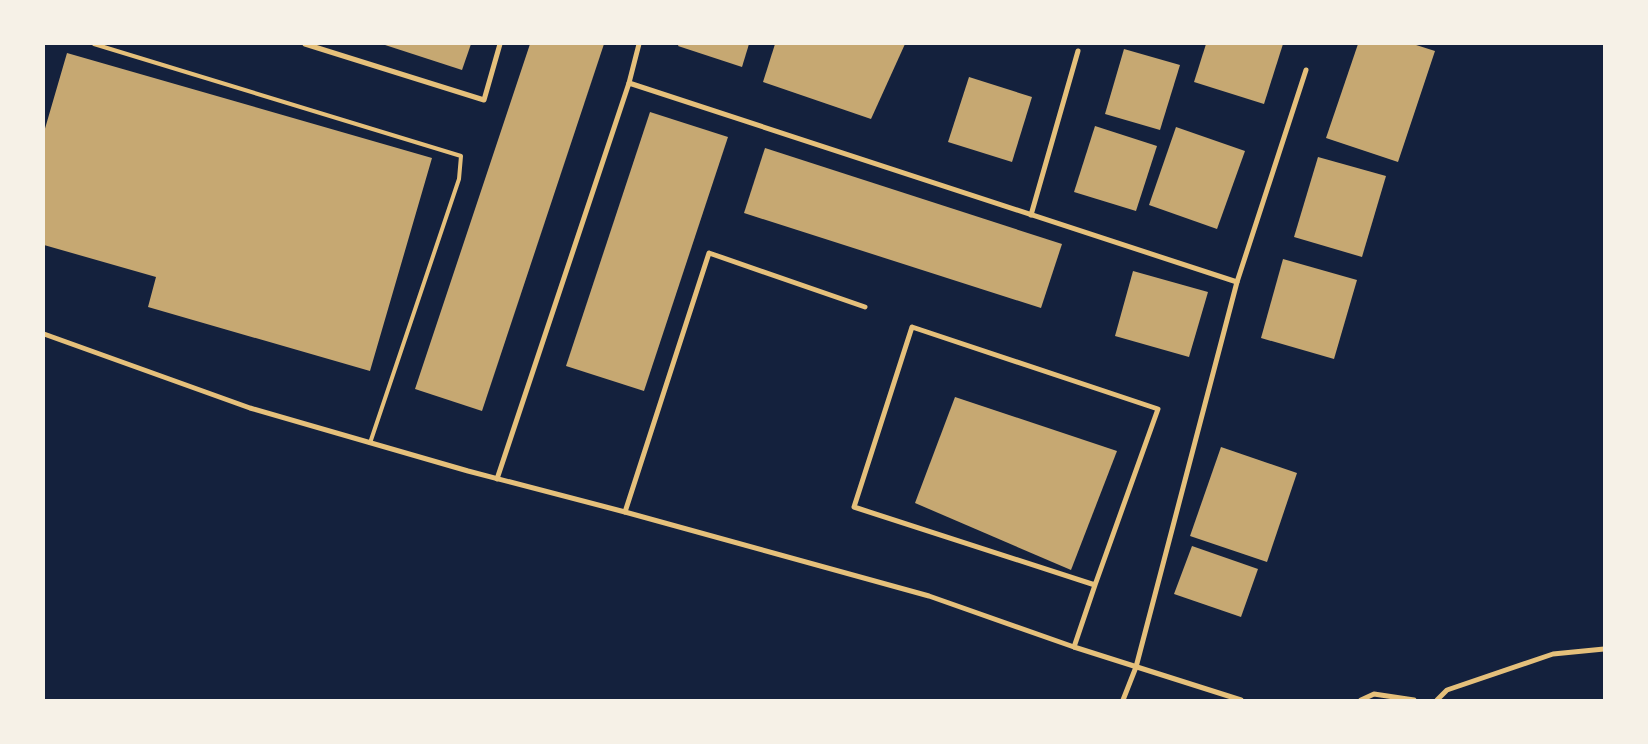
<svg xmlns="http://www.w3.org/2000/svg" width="1648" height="744" viewBox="0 0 1648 744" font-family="Jost,sans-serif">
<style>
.building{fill:#c6a872}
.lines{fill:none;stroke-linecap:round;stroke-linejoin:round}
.service{stroke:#e5c07b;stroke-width:4}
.minor{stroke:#e5c07b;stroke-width:5}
</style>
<rect width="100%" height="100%" fill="#14213d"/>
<g class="building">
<path d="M382,44H471L462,70Z"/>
<path d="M530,44H604L482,411L415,389Z"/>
<path d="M679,44H749L742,67L678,46Z"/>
<path d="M775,44H905L871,119L763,82Z"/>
<path d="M1206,44H1283L1264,104L1194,82Z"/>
<path d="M1358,44H1413L1435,51L1398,162L1326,138Z"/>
<path d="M1124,49L1180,65L1160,130L1105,114Z"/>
<path d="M67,53L432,158L370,371L148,307L156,277L44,245V132Z"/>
<path d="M969,77L1032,97L1012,162L948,142Z"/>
<path d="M650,112L728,137L644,391L566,366Z"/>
<path d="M1095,126L1157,146L1136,211L1074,192Z"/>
<path d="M1176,127L1245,151L1217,229L1149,205Z"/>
<path d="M765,148L1062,244L1041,308L744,213Z"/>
<path d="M1318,157L1386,176L1362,257L1294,237Z"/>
<path d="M1283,259L1357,280L1334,359L1261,338Z"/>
<path d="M1133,271L1208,292L1189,357L1115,336Z"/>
<path d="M955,397L1117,451L1071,570L915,503Z"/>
<path d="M1221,447L1297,473L1267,562L1190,536Z"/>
<path d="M1192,546L1258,569L1241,617L1174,594Z"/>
</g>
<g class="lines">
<path class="service" d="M94,44L461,156L459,179L370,443"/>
<g class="minor">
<path d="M305,44L484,100L500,44"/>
<path d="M629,83L639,44"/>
<path d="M1031,215L1078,51"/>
<path d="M1237,282L1306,70"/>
<path d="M44,334L250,408L468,471L625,512L929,596L1074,647L1241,700"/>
<path d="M497,479L629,83L1237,282L1136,667L1123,700"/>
<path d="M625,512L709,253L865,307"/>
<path d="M1074,647L1095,585L854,507L912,327L1158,409L1095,585"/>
<path d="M1361,700L1374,694L1414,700"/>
<path d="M1437,700L1447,690L1553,654L1604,649"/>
</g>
</g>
<rect width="1648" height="744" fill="none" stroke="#f6f1e7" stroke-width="90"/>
</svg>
